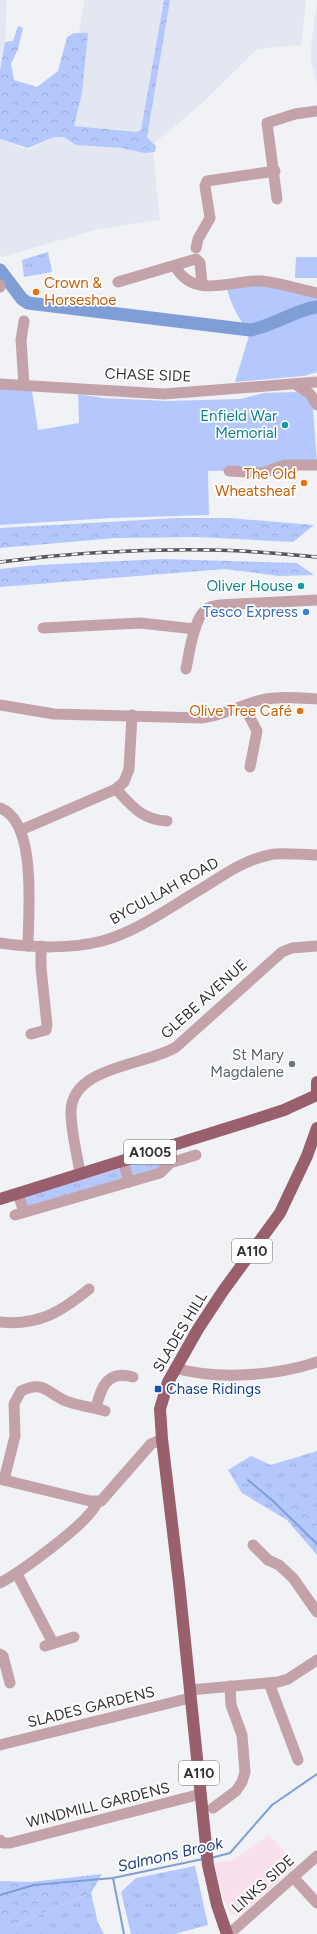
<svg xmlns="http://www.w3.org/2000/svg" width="317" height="1934" viewBox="0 0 317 1934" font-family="Figtree,sans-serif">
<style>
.commercial{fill:#f8e1ec}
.built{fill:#e3e7f2}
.grass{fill:url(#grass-tufts)}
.forest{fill:url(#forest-crowns)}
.green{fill:#b4c8fd}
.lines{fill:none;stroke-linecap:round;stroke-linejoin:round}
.stream{stroke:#7f9ed6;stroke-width:2}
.river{stroke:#7f9ed6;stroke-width:13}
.minor{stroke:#c4a2a9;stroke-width:11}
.major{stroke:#995f6d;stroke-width:12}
.rail-casing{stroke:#565659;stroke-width:3.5}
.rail{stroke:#fff;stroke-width:2;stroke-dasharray:6;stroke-linecap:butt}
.food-dot{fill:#e8710a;stroke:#fff;stroke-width:1.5}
.culture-dot{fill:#0f9aa8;stroke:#fff;stroke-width:1.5}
.shop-dot{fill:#3f7fe0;stroke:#fff;stroke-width:1.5}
.worship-dot{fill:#6b7280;stroke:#fff;stroke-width:1.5}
.transit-dot{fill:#1a4fb4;stroke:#fff;stroke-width:1.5}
.labels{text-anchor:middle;stroke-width:3.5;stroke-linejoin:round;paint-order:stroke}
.shield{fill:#fff;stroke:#707072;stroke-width:1}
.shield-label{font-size:14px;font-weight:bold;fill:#333335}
.food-label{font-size:15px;fill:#c56008;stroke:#fff;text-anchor:end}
.street-label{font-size:15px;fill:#333335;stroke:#fff}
.culture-label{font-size:15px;fill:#0d838f;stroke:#fff;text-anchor:end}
.shop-label{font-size:15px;fill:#366cbe;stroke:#fff;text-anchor:end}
.worship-label{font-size:15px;fill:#5b616d;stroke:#fff;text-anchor:end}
.transit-label{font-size:15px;fill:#164399;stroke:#fff;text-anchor:start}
.water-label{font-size:16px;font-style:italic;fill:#214487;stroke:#fff}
</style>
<defs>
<pattern id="grass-tufts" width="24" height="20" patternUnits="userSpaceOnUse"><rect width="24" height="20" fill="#b4c8fd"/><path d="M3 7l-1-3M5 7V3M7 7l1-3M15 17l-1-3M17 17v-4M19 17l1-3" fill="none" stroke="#9bacd9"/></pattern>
<pattern id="forest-crowns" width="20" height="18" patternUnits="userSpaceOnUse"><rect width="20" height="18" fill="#b4c8fd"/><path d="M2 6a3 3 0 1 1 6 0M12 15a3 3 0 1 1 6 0" fill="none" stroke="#9bacd9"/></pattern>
</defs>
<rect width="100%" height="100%" fill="#f1f2f6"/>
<path class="commercial" d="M269,1835L297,1864L242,1915L235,1916L231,1914L223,1898L214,1863L233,1860Z"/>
<g class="built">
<path d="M0,0H7L5,41L0,67Z"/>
<path d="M84,0H306L301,45L257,49L199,106L152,145L160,220L98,229L2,257L0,255V139L29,150L56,136L74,65Z"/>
<path d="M317,3V84L311,62V47Z"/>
</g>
<g class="grass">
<path d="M48,252L52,272L24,277L22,260Z"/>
<path d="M157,1156L161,1162L159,1168L133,1175L129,1165Z"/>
<path d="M121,1168L122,1179L30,1205H27L24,1197Z"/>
<path d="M317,1451V1555L287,1520L242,1493L228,1470L251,1456L271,1465Z"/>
<path d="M195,1866L208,1925L175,1934H131L121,1892L136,1878Z"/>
<path d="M91,1893L98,1923L104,1934H0V1931Z"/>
</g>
<g class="forest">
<path d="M164,0H170L147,137L156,146L155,152L144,153L122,148L76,145L64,137H54L28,148L0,139V70L5,42L13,41L18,26L23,28L18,49L11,64L14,80L37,87L58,71L67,37L74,33H88L82,93L74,126L136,132L141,130Z"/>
<path d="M178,518H228L314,525L293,542L197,537L116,538L0,548V528Z"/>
<path d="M162,559L297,563L314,575L279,576L225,569L0,587V569L39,565Z"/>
<path d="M273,1493L317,1516V1543L268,1494Z"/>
<path d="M102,1874L91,1893L0,1931V1881L31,1882Z"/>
</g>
<g class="green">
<path d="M296,257H317V278H295Z"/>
<path d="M263,283L317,294V372L304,376L235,382L250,332C239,321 231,304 227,289Z"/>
<path d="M0,389L32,391L38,430L79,423L78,394L103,398L168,401L240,399L264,393L297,392L310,400L313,409L317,462L264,470L208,471L209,515L111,518L0,525Z"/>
</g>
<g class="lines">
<g class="stream">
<path d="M248,1480L273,1501L317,1544"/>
<path d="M211,1858L230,1853L272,1805L317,1774"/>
<path d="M113,1878L124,1934"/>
<path d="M0,1895L34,1885L113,1878L203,1859"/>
</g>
<path class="river" d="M0,270L22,299L28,303L250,330C274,326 294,310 317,307"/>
<g class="minor">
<path d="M277,199L267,123L295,114L317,111"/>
<path d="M196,248L198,239L210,218L205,186L207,181L275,171"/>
<path d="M175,266C194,301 233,279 262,281C280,283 299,289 317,293"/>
<path d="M118,282L196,259L200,263L202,284"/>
<path d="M0,285V287"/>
<path d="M24,321L21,340L24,385"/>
<path d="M0,384L164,394L317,382"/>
<path d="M295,384L310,394L317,405"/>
<path d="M229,471L263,473L285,465H317"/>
<path d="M43,628L140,623L195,629"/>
<path d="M186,669C189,654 194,616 207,609C210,606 215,606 219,605L317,600"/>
<path d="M0,705L54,714L201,718C223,716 240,705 261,700C279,696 299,698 317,699"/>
<path d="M244,706L257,731L250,767"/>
<path d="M116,789C132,806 142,820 167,821"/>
<path d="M0,808C38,822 28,914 28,946"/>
<path d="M21,830L116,789L124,782L129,769L132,715"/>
<path d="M0,943C32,948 71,949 102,941C138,931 170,907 201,889C222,876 244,860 269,855C283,852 302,855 317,855"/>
<path d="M31,1034L46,1030L47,1025L41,968V946"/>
<path d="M123,1160L129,1182"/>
<path d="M80,1173C77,1153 71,1132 71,1112C71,1066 145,1066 176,1047L282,952L292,948L317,946"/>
<path d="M18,1194L24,1212"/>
<path d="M15,1215L160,1173L170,1163L196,1155"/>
<path d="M0,1322C38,1326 61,1312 89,1289"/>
<path d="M175,1368C217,1380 276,1376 317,1362"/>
<path d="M96,1408C101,1386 108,1370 133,1377"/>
<path d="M0,1479L90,1501H101L151,1444L162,1439"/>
<path d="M4,1480L15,1436L14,1404L21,1391C44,1380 47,1393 66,1401C78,1406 93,1407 105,1411"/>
<path d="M253,1545L268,1560L279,1565L293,1578L317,1612"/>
<path d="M17,1574L53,1643"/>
<path d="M0,1583C19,1573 92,1521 97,1502"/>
<path d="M45,1646L74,1637"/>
<path d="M0,1654L3,1656L10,1683"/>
<path d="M269,1683L298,1760"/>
<path d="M190,1690L278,1682L288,1679L317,1660"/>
<path d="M0,1745L190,1698"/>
<path d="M213,1808L236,1791L242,1782L245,1772L242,1735L231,1705L230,1686"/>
<path d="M0,1840L3,1843H10L201,1794"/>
<path d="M293,1877L317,1903"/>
<path d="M229,1934L317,1856"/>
</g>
<g class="major">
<path d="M317,1082V1091"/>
<path d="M0,1199L247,1122L284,1110L317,1095"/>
<path d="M227,1934L217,1905L208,1865L179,1583L162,1439L160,1409L168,1382L198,1329L223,1291L280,1213L307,1156L317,1128"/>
</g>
<g class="rail-casing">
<path id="rail" d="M0,562C70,553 140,549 210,550C246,550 282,554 317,557"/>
</g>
<use href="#rail" class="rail"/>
</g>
<g class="food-dot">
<circle cx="36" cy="292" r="4"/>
<circle cx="304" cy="483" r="4"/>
<circle cx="300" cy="711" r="4"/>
</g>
<g class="culture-dot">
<circle cx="285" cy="425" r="4"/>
<circle cx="301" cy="586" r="4"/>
</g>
<circle class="shop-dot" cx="306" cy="612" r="4"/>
<circle class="worship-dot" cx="292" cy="1064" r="4"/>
<rect class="transit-dot" x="154" y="1385" width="8" height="8" rx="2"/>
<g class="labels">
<g class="shield">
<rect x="124" y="1140" width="52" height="24" rx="3"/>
<rect x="232" y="1239" width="40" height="24" rx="3"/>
<rect x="179" y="1761" width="40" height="24" rx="3"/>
</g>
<g class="shield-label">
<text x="150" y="1157">A1005</text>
<text x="252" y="1256">A110</text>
<text x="199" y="1778">A110</text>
</g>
<g class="food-label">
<text x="44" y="288" text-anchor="start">Crown &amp;<tspan x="44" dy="17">Horseshoe</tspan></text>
<text x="296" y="479">The Old<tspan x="296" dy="17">Wheatsheaf</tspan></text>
<text x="292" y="716">Olive Tree Café</text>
</g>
<g class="street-label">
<text transform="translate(148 375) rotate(2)" y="5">CHASE SIDE</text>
<text transform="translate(164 891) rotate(-29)" y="5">BYCULLAH ROAD</text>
<text transform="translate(204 999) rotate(-42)" y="5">GLEBE AVENUE</text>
<text transform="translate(180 1332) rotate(-59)" y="5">SLADES HILL</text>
<text transform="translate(91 1707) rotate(-14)" y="5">SLADES GARDENS</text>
<text transform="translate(98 1805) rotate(-14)" y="5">WINDMILL GARDENS</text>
<text transform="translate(263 1884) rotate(-42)" y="5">LINKS SIDE</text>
</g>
<g class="culture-label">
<text x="277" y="421">Enfield War<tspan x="277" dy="17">Memorial</tspan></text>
<text x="293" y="591">Oliver House</text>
</g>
<g class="shop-label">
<text x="298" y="617">Tesco Express</text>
</g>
<g class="worship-label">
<text x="284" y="1060">St Mary<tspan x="284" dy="17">Magdalene</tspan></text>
</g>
<g class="transit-label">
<text x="166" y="1394">Chase Ridings</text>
</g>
<g class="water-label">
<text transform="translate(170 1854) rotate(-13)" y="6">Salmons Brook</text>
</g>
</g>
</svg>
